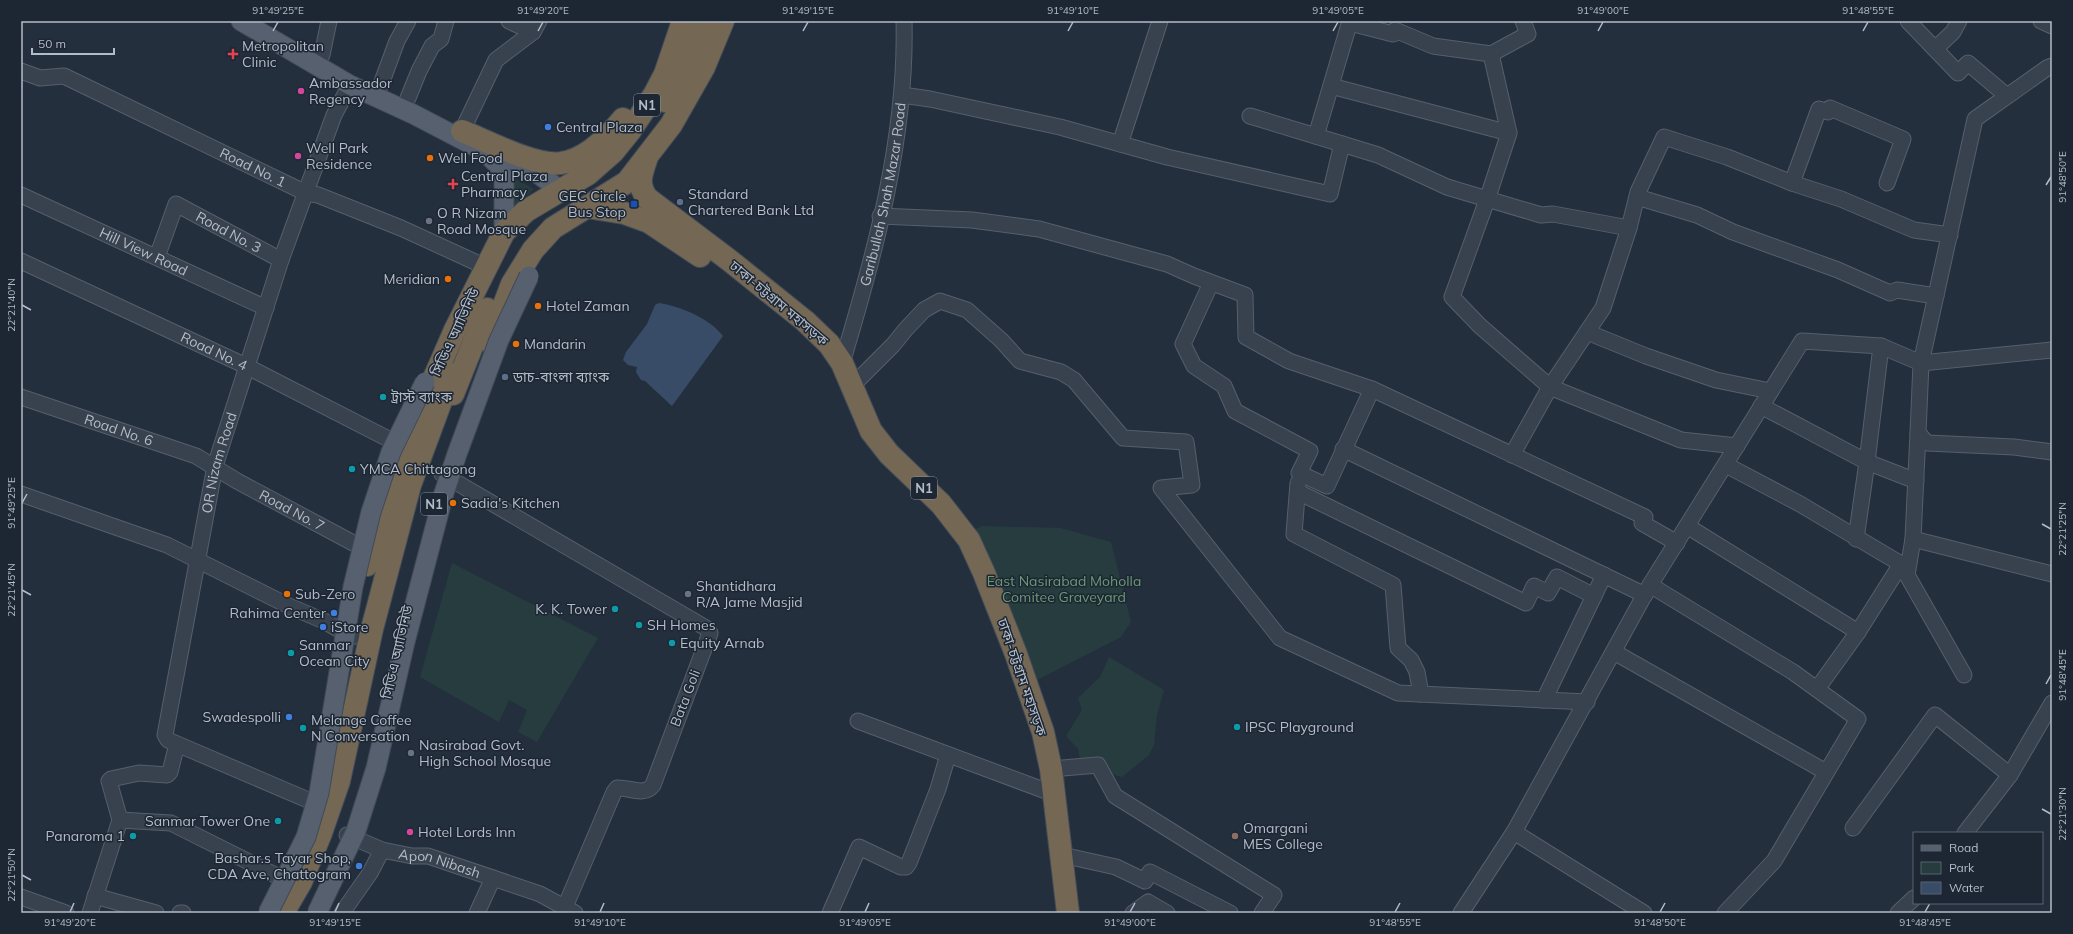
<svg xmlns="http://www.w3.org/2000/svg" width="2073" height="934" viewBox="0 0 2073 934" font-family="Mulish,'Noto Sans Bengali',sans-serif">
<style>
.green{fill:#263c3f}
.water{fill:#394c67}
.lines{fill:none;stroke-linecap:round;stroke-linejoin:round}
.minor-casing{stroke:#565f6c;stroke-width:17}
.major-casing{stroke:#414a57;stroke-width:21}
.highway-casing{stroke:#434c59;stroke-width:24}
.minor{stroke:#38414e;stroke-width:15}
.major{stroke:#56606e;stroke-width:19}
.highway{stroke:#746855;stroke-width:22}
.major-bridge-casing{stroke:#414a57;stroke-width:21;stroke-linecap:butt}
.major-bridge{stroke:#56606e;stroke-width:19}
.ticks{fill:none;stroke:#b4bcc9;stroke-width:1.5}
.health-dot{fill:#e0444e;stroke:#1d2633;stroke-width:1.5}
.hotel-dot{fill:#d1479c;stroke:#1d2633;stroke-width:1.5}
.shop-dot{fill:#3f7fe0;stroke:#1d2633;stroke-width:1.5}
.food-dot{fill:#e8710a;stroke:#1d2633;stroke-width:1.5}
.service-dot{fill:#5c6f8a;stroke:#1d2633;stroke-width:1.5}
.transit-dot{fill:#1a4fb4;stroke:#1d2633;stroke-width:1.5}
.worship-dot{fill:#6b7280;stroke:#1d2633;stroke-width:1.5}
.culture-dot{fill:#0f9aa8;stroke:#1d2633;stroke-width:1.5}
.education-dot{fill:#8d6e63;stroke:#1d2633;stroke-width:1.5}
.labels{text-anchor:middle;stroke-width:3;stroke-linejoin:round;paint-order:stroke}
.shield{fill:#1d2633;stroke:#878f9c;stroke-width:1}
.shield-label{font-size:13px;font-weight:bold;fill:#b4bcc9}
.poi-label{font-size:14px;fill:#b4bcc9;stroke:#1d2633;text-anchor:start}
.street-label{font-size:14px;fill:#b4bcc9;stroke:#1d2633}
.park-label{font-size:14px;fill:#6b9a76;stroke:#1d2633}
.neatline{fill:none;stroke:#b4bcc9;stroke-width:1.5}
.ticks-label{font-size:10px;text-anchor:middle;fill:#b4bcc9}
</style>
<rect width="100%" height="100%" fill="#242f3e"/>
<g class="green">
<path d="M514,178L534,189L513,209Z"/>
<path d="M982,526L1060,528L1111,542L1131,622L1121,637L1035,681L970,532Z"/>
<path d="M452,563L598,638L537,742L518,732L527,710L509,700L499,722L420,677Z"/>
<path d="M1109,657L1164,690L1157,715L1154,745L1149,755L1122,777L1112,774L1102,764H1081L1078,749L1066,736L1082,710L1078,698L1100,677Z"/>
</g>
<path class="water" d="M659,303C682,307 709,318 723,336L672,406L645,381L641,380L636,372L637,367L628,365L623,360L626,352L647,324L655,305Z"/>
<g class="lines">
<g class="minor-casing">
<g id="minor">
<path d="M509,21L533,32"/>
<path d="M1908,21L1958,73L1968,63L2007,96"/>
<path d="M2041,21L2052,26"/>
<path d="M1350,23L1393,34L1395,30L1433,46L1491,54L1509,133"/>
<path d="M1935,49L1953,32L1959,21"/>
<path d="M1491,54L1528,34L1523,21"/>
<path d="M322,55L329,21"/>
<path d="M2052,66L2047,68L1975,119L1921,363L2052,350"/>
<path id="s1" d="M21,71L40,78L64,76L306,193L318,195L401,228L486,267"/>
<path d="M1331,86L1509,133L1487,200L1452,297L1480,326L1550,387L1681,440L1737,446"/>
<path d="M380,87L397,41L408,21"/>
<path d="M902,95L930,99L1060,127L1167,157L1330,194L1342,144L1378,155L1447,187L1541,215L1553,214L1629,228L1638,192L1664,137L1727,157L1792,183L1841,199L1914,230L1950,235"/>
<path d="M408,98L419,71L432,46L441,39L446,21"/>
<path d="M1250,116L1342,144"/>
<path d="M462,131L496,60L533,32L539,21"/>
<path d="M1316,136L1350,21"/>
<path d="M1120,144L1160,21"/>
<path d="M1792,183L1819,109L1828,112L1830,108L1903,139L1887,183"/>
<path id="s2" d="M21,195L266,308"/>
<path d="M1637,197L1697,215L1733,232L1838,270L1890,293L1897,290L1936,296"/>
<path d="M880,216L972,220L1039,229L1167,264L1194,276L1245,295L1246,337L1289,361L1372,389L1645,517L1642,523L1677,543"/>
<path id="s3" d="M157,257L176,204L281,260"/>
<path id="s4" d="M21,261L246,366L404,447"/>
<path d="M1211,283L1183,344L1194,366L1224,386L1235,411L1310,451L1299,473L1327,486L1372,389"/>
<path d="M1587,332L1646,356L1716,380L1770,391"/>
<path id="s5" d="M842,363C875,254 907,136 904,21"/>
<path d="M853,388L858,380L893,345L906,329L924,310L940,301L967,310L1001,340L1020,361L1061,372L1074,380L1123,438L1186,442L1192,485L1161,488L1280,638L1398,693L1587,702"/>
<path id="s6" d="M21,397L196,456L237,481L370,552"/>
<path d="M1761,406L1867,462L1916,481"/>
<path d="M1343,449L1645,595"/>
<path d="M1512,455L1550,387L1603,308L1629,228"/>
<path d="M1726,465L1800,504L1901,564L1907,575L1913,539L1918,433"/>
<path d="M442,474L706,628L710,633L653,785C644,797 629,787 617,788L614,792L565,907"/>
<path d="M1298,483L1294,534L1393,585L1398,648L1411,660L1417,672L1421,694"/>
<path d="M1298,492L1526,603L1534,586L1548,593L1557,577L1594,596"/>
<path d="M21,494L167,545L291,607L324,621L352,637"/>
<path d="M1687,526L1858,632"/>
<path d="M1856,539L1867,462L1881,346"/>
<path d="M1913,539L2052,574"/>
<path d="M1907,575L1964,675"/>
<path d="M1650,585L1793,672L1858,719L1774,861L1725,913"/>
<path d="M1614,652L1826,772"/>
<path d="M1817,689L1858,632L1901,564"/>
<path d="M1544,700L1604,575"/>
<path d="M858,721L1046,791L1053,788"/>
<path d="M1051,769L1098,765L1115,796L1274,895L1262,913"/>
<path id="s7" d="M322,806L177,744L168,740L165,735L215,466L281,260L334,115L350,85"/>
<path d="M120,820L171,823L293,884"/>
<path d="M1853,828L1935,715L2010,775"/>
<path d="M1514,832L1644,913"/>
<path d="M1965,833L2010,775L2052,703"/>
<path d="M347,835L382,850"/>
<path d="M1062,855L1116,867L1145,881L1150,872L1230,913"/>
<path d="M95,896L156,913"/>
<path d="M21,897L66,913"/>
<path d="M90,913L120,820L109,781L111,779L139,773L167,775L170,772L177,744"/>
<path d="M180,913H183"/>
<path id="s8" d="M342,913L370,873L382,850L412,856H428L540,894L575,913"/>
<path d="M477,913L493,878"/>
<path d="M830,913L859,847L901,867H906L909,863L938,789L948,755"/>
<path d="M1133,913L1148,902L1167,913"/>
<path d="M1461,913L1514,832L1650,585L1802,341L1881,346L1921,363L1918,433L1927,443L2014,447L2052,452"/>
<path d="M1898,913L1914,898"/>
</g>
</g>
<g class="major-casing">
<g id="major">
<path d="M241,21L350,85L413,114L484,151L499,166L504,181V232"/>
<path d="M511,158L537,173L560,190"/>
</g>
</g>
<g class="highway-casing">
<g id="highway">
<path d="M665,101L680,78L702,21"/>
<path d="M462,131C487,141 536,167 561,163C586,160 608,137 623,119"/>
<path d="M646,160C641,175 637,184 647,198L729,260L805,321L829,344L842,363L871,431L889,454L941,504L969,540L984,573L1016,654L1043,732L1051,769L1068,913"/>
<path d="M587,207L624,213L649,222L700,256"/>
<path d="M490,342L512,284L533,250L553,228L627,182L671,125L704,67L723,21"/>
<path d="M453,394L487,309"/>
<path d="M367,565L404,447L455,330L504,232L526,211L588,174L613,152L630,131L654,95L665,74L683,21"/>
<path d="M283,913L301,882L321,833L339,781L372,629L410,485L451,374"/>
</g>
</g>
<use href="#minor" class="minor"/>
<use href="#major" class="major"/>
<use href="#highway" class="highway"/>
<g class="major-bridge-casing">
<g id="major-bridge">
<path d="M268,913L306,837L319,793L353,587L371,512L391,452L425,382"/>
<path d="M317,913L356,831L376,768L405,642L444,493L457,454L499,340L529,276"/>
</g>
</g>
<use href="#major-bridge" class="major-bridge"/>
</g>
<path class="ticks" d="M273,31L278,22M538,31L543,22M803,31L808,22M1068,31L1073,22M1333,31L1338,22M1598,31L1603,22M1863,31L1868,22M2046,185L2051,177M22,305L31,310M22,503L27,494M2042,524L2051,529M22,590L31,595M2046,684L2051,675M2042,809L2051,814M22,875L31,880M70,912L74,903M335,912L339,903M600,912L604,903M865,912L869,903M1130,912L1135,903M1395,912L1400,903M1660,912L1665,903M1925,912L1930,903"/>
<g class="health-dot">
<path d="M231 48h4v4h4v4h-4v4h-4v-4h-4v-4h4z"/>
<path d="M451 178h4v4h4v4h-4v4h-4v-4h-4v-4h4z"/>
</g>
<g class="hotel-dot">
<circle cx="301" cy="91" r="4"/>
<circle cx="298" cy="156" r="4"/>
<circle cx="410" cy="832" r="4"/>
</g>
<g class="shop-dot">
<circle cx="548" cy="127" r="4"/>
<circle cx="334" cy="613" r="4"/>
<circle cx="323" cy="627" r="4"/>
<circle cx="289" cy="717" r="4"/>
<circle cx="359" cy="866" r="4"/>
</g>
<g class="food-dot">
<circle cx="430" cy="158" r="4"/>
<circle cx="448" cy="279" r="4"/>
<circle cx="538" cy="306" r="4"/>
<circle cx="516" cy="344" r="4"/>
<circle cx="453" cy="503" r="4"/>
<circle cx="287" cy="594" r="4"/>
</g>
<g class="service-dot">
<circle cx="680" cy="202" r="4"/>
<circle cx="505" cy="377" r="4"/>
</g>
<rect class="transit-dot" x="630" y="200" width="8" height="8" rx="2"/>
<g class="worship-dot">
<circle cx="429" cy="221" r="4"/>
<circle cx="688" cy="594" r="4"/>
<circle cx="411" cy="753" r="4"/>
</g>
<g class="culture-dot">
<circle cx="383" cy="397" r="4"/>
<circle cx="352" cy="469" r="4"/>
<circle cx="615" cy="609" r="4"/>
<circle cx="639" cy="625" r="4"/>
<circle cx="672" cy="643" r="4"/>
<circle cx="291" cy="653" r="4"/>
<circle cx="1237" cy="727" r="4"/>
<circle cx="303" cy="728" r="4"/>
<circle cx="278" cy="821" r="4"/>
<circle cx="133" cy="836" r="4"/>
</g>
<circle class="education-dot" cx="1235" cy="836" r="4"/>
<g class="labels">
<g class="shield">
<rect x="634" y="94" width="26" height="22" rx="3"/>
<rect x="911" y="477" width="26" height="22" rx="3"/>
<rect x="421" y="493" width="26" height="22" rx="3"/>
</g>
<g class="shield-label">
<text x="647" y="110">N1</text>
<text x="924" y="493">N1</text>
<text x="434" y="509">N1</text>
</g>
<g class="poi-label">
<text x="242" y="51">Metropolitan<tspan x="242" dy="16">Clinic</tspan></text>
<text x="309" y="88">Ambassador<tspan x="309" dy="16">Regency</tspan></text>
<text x="556" y="132">Central Plaza</text>
<text x="306" y="153">Well Park<tspan x="306" dy="16">Residence</tspan></text>
<text x="438" y="163">Well Food</text>
<text x="461" y="181">Central Plaza<tspan x="461" dy="16">Pharmacy</tspan></text>
<text x="688" y="199">Standard<tspan x="688" dy="16">Chartered Bank Ltd</tspan></text>
<text x="626" y="201" text-anchor="end">GEC Circle<tspan x="626" dy="16">Bus Stop</tspan></text>
<text x="437" y="218">O R Nizam<tspan x="437" dy="16">Road Mosque</tspan></text>
<text x="440" y="284" text-anchor="end">Meridian</text>
<text x="546" y="311">Hotel Zaman</text>
<text x="524" y="349">Mandarin</text>
<text x="513" y="382">ডাচ-বাংলা ব্যাংক</text>
<text x="391" y="402">ট্রাস্ট ব্যাংক</text>
<text x="360" y="474">YMCA Chittagong</text>
<text x="461" y="508">Sadia's Kitchen</text>
<text x="696" y="591">Shantidhara<tspan x="696" dy="16">R/A Jame Masjid</tspan></text>
<text x="295" y="599">Sub-Zero</text>
<text x="607" y="614" text-anchor="end">K. K. Tower</text>
<text x="326" y="618" text-anchor="end">Rahima Center</text>
<text x="647" y="630">SH Homes</text>
<text x="331" y="632">iStore</text>
<text x="680" y="648">Equity Arnab</text>
<text x="299" y="650">Sanmar<tspan x="299" dy="16">Ocean City</tspan></text>
<text x="281" y="722" text-anchor="end">Swadespolli</text>
<text x="311" y="725">Melange Coffee<tspan x="311" dy="16">N Conversation</tspan></text>
<text x="1245" y="732">IPSC Playground</text>
<text x="419" y="750">Nasirabad Govt.<tspan x="419" dy="16">High School Mosque</tspan></text>
<text x="270" y="826" text-anchor="end">Sanmar Tower One</text>
<text x="1243" y="833">Omargani<tspan x="1243" dy="16">MES College</tspan></text>
<text x="418" y="837">Hotel Lords Inn</text>
<text x="125" y="841" text-anchor="end">Panaroma 1</text>
<text x="351" y="863" text-anchor="end">Bashar.s Tayar Shop,<tspan x="351" dy="16">CDA Ave, Chattogram</tspan></text>
</g>
<g class="street-label">
<text dy="5" stroke="none"><textPath href="#s1" startOffset="254">Road No. 1</textPath></text>
<text dy="5" stroke="none"><textPath href="#s5" startOffset="174">Garibullah Shah Mazar Road</textPath></text>
<text dy="5" stroke="none"><textPath href="#s3" startOffset="116">Road No. 3</textPath></text>
<text dy="5" stroke="none"><textPath href="#s2" startOffset="135">Hill View Road</textPath></text>
<text transform="translate(779 303) rotate(40)" y="5">ঢাকা-চট্টগ্রাম মহাসড়ক</text>
<text transform="translate(455 332) rotate(-65)" y="5">সিডিএ অ্যাভিনিউ</text>
<text dy="5" stroke="none"><textPath href="#s4" startOffset="213">Road No. 4</textPath></text>
<text dy="5" stroke="none"><textPath href="#s6" startOffset="103">Road No. 6</textPath></text>
<text dy="5" stroke="none"><textPath href="#s7" startOffset="451">OR Nizam Road</textPath></text>
<text dy="5" stroke="none"><textPath href="#s6" startOffset="295">Road No. 7</textPath></text>
<text transform="translate(397 652) rotate(-77)" y="5">সিডিএ অ্যাভিনিউ</text>
<text transform="translate(1022 677) rotate(71)" y="5">ঢাকা-চট্টগ্রাম মহাসড়ক</text>
<text transform="translate(685 698) rotate(-69)" y="5">Bata Goli</text>
<text dy="5" stroke="none"><textPath href="#s8" startOffset="134">Apon Nibash</textPath></text>
</g>
<g class="park-label">
<text x="1064" y="586">East Nasirabad Moholla<tspan x="1064" dy="16">Comitee Graveyard</tspan></text>
</g>
</g>
<rect width="2073" height="934" fill="none" stroke="#1d2633" stroke-width="44"/>
<rect x="1913" y="832" width="130" height="72" fill="#1d2633" stroke="#59626f"/>
<rect x="1921" y="845" width="20" height="6" fill="#56606e" stroke="#59626f"/>
<text x="1949" y="852" font-size="12" fill="#b4bcc9">Road</text>
<rect x="1921" y="862" width="20" height="12" fill="#263c3f" stroke="#59626f"/>
<text x="1949" y="872" font-size="12" fill="#b4bcc9">Park</text>
<rect x="1921" y="882" width="20" height="12" fill="#394c67" stroke="#59626f"/>
<text x="1949" y="892" font-size="12" fill="#b4bcc9">Water</text>
<path d="M32 48v6h82v-6" fill="none" stroke="#b4bcc9" stroke-width="2"/>
<text x="38" y="48" font-size="12" fill="#b4bcc9" stroke="#1d2633" stroke-width="3" paint-order="stroke">50 m</text>
<rect x="22" y="22" width="2029" height="890" class="neatline"/>
<g class="ticks-label">
<text x="278" y="14">91°49'25"E</text>
<text x="543" y="14">91°49'20"E</text>
<text x="808" y="14">91°49'15"E</text>
<text x="1073" y="14">91°49'10"E</text>
<text x="1338" y="14">91°49'05"E</text>
<text x="1603" y="14">91°49'00"E</text>
<text x="1868" y="14">91°48'55"E</text>
<text transform="translate(2062 177) rotate(-90)" y="4">91°48'50"E</text>
<text transform="translate(11 305) rotate(-90)" y="4">22°21'40"N</text>
<text transform="translate(11 503) rotate(-90)" y="4">91°49'25"E</text>
<text transform="translate(2062 529) rotate(-90)" y="4">22°21'25"N</text>
<text transform="translate(11 590) rotate(-90)" y="4">22°21'45"N</text>
<text transform="translate(2062 675) rotate(-90)" y="4">91°48'45"E</text>
<text transform="translate(2062 814) rotate(-90)" y="4">22°21'30"N</text>
<text transform="translate(11 875) rotate(-90)" y="4">22°21'50"N</text>
<text x="70" y="926">91°49'20"E</text>
<text x="335" y="926">91°49'15"E</text>
<text x="600" y="926">91°49'10"E</text>
<text x="865" y="926">91°49'05"E</text>
<text x="1130" y="926">91°49'00"E</text>
<text x="1395" y="926">91°48'55"E</text>
<text x="1660" y="926">91°48'50"E</text>
<text x="1925" y="926">91°48'45"E</text>
</g>
</svg>
